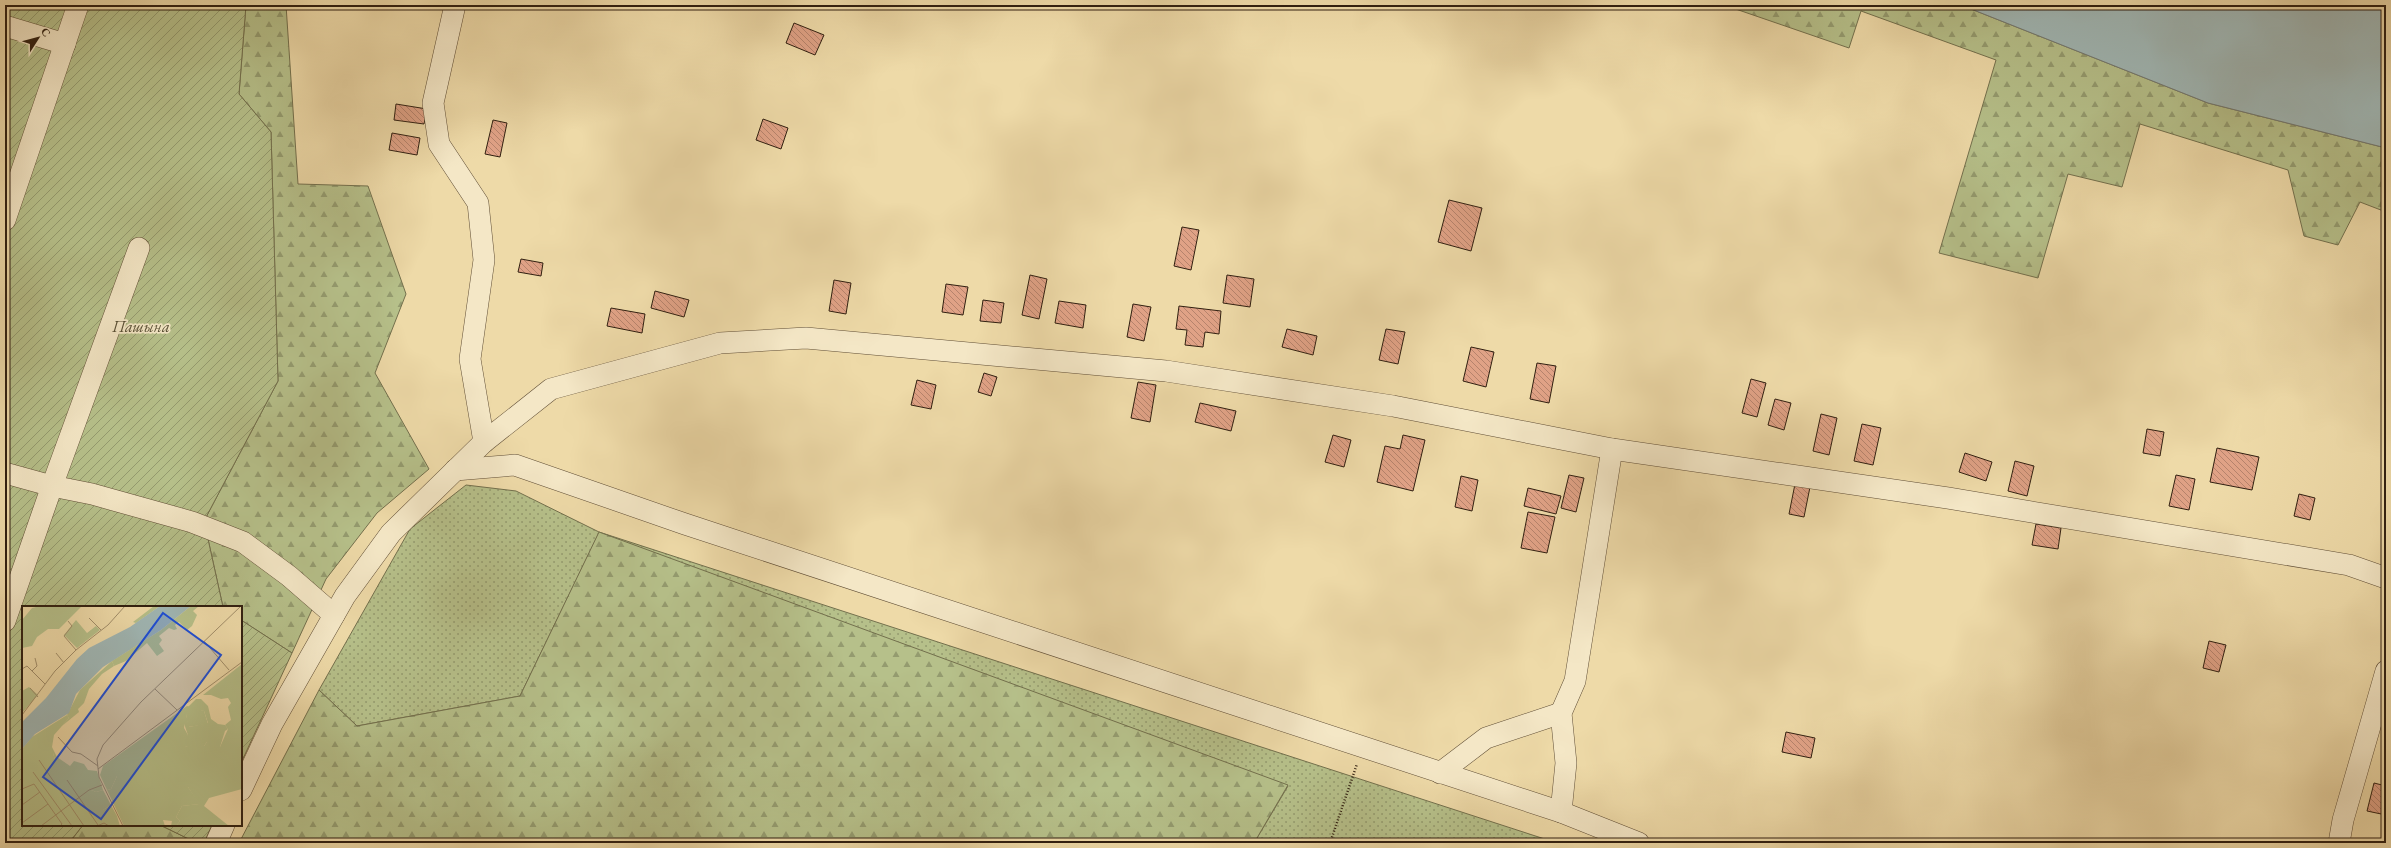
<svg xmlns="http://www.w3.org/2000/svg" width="2391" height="848" viewBox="0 0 2391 848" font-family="'EB Garamond',serif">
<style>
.grass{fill:url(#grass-dots);stroke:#73704d}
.forest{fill:url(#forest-firs);stroke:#73704d}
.garden{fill:url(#garden-furrows);stroke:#73704d}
.water{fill:#a0b7b5;stroke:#737a73}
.building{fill:url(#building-back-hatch);stroke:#301f10}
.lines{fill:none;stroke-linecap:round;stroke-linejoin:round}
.minor-casing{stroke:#604e36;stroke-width:22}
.path{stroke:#301f10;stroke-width:2.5;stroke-dasharray:1 2;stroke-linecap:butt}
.minor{stroke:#f4e7c6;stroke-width:21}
.labels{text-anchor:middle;stroke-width:3.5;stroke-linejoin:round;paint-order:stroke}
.park-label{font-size:16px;font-style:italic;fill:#584f35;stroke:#f4e7c6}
.inset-road{fill:none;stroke:#a28f6b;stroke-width:1}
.view{fill:#1d4ed8;fill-opacity:0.15;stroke:#1d4ed8;stroke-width:2}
.inset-edge{fill:none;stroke:#301f10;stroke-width:2}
</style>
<defs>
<pattern id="grass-dots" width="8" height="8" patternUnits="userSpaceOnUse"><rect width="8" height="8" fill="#b6c08a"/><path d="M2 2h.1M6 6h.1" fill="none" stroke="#949b6f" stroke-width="1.8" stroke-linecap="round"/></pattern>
<pattern id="forest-firs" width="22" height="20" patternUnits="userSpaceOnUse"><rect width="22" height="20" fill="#b6c08a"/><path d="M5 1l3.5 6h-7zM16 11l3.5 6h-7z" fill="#949b6f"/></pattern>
<pattern id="garden-furrows" width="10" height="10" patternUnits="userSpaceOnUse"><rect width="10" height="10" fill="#b6c08a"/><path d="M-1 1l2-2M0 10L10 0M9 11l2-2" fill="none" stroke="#949b6f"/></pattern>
<pattern id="building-back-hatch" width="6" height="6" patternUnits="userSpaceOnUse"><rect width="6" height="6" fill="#e0a286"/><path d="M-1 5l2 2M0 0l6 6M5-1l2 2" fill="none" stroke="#b6836c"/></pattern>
</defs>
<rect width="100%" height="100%" fill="#eedaa8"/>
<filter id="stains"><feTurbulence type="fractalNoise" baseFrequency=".005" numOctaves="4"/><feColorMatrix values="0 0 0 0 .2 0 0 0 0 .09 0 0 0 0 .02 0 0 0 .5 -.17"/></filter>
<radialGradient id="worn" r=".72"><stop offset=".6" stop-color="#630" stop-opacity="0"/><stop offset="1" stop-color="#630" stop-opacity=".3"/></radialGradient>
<path class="grass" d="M466,485L516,491L599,532L1557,843H1254L1288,786L599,533L520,696L357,726L319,690L410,529Z"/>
<g class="forest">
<path d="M246,5H286L298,184L368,186L406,294L375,373L429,469L377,513L326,579L292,653L241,620V607H223L204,521L278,381L271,132L239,94Z"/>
<path d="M1724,5H1961L2208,103L2386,148V212L2360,202L2338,245L2304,236L2288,170L2140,124L2122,187L2068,174L2038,278L1939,253L1996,60L1861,11L1849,48Z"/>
<path d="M599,532L1288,785L1254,843H239L319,690L357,726L520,696Z"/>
<path d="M83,825H160L197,843H69Z"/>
</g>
<g class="garden">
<path d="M5,5H246L239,94L271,132L278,381L204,521L223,607H23V825H83L69,843H5Z"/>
<path d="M241,620L292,653L241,763Z"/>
<path d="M160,825H212L204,843H197Z"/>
</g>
<path class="water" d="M1961,5H2386V148L2208,103Z"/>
<g class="building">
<path d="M794,23L824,35L815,55L786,43Z"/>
<path d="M396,104L427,109L424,124L394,120Z"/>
<path d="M763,119L788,128L781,149L756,140Z"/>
<path d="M493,120L507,123L500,157L485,154Z"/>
<path d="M392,133L420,138L417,155L389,150Z"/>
<path d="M1449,200L1482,208L1471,251L1438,242Z"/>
<path d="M1182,227L1199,230L1191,270L1174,266Z"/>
<path d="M521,259L543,263L541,276L518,272Z"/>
<path d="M1030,275L1047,279L1039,319L1022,315Z"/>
<path d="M1227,275L1254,279L1250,307L1223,303Z"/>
<path d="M834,280L851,283L846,314L829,311Z"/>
<path d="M946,284L968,287L963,315L942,312Z"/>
<path d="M655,291L689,300L684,317L651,308Z"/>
<path d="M983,300L1004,303L1001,323L980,321Z"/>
<path d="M1059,301L1086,305L1083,328L1055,323Z"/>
<path d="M1133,304L1151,307L1144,341L1127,337Z"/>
<path d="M1179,306L1221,311L1219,334L1205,332L1203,347L1185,345L1187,330L1176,329Z"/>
<path d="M611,308L645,314L642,333L607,326Z"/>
<path d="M1287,329L1317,336L1313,355L1282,347Z"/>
<path d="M1386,329L1405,332L1398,364L1379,360Z"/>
<path d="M1471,347L1494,352L1486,387L1463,381Z"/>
<path d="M1537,363L1556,366L1549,403L1530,399Z"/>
<path d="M984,373L997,377L991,396L978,392Z"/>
<path d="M1751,379L1766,383L1757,417L1742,413Z"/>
<path d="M917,380L936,385L931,409L911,405Z"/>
<path d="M1138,382L1156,385L1150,422L1131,418Z"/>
<path d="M1775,399L1791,403L1784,430L1768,425Z"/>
<path d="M1200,403L1236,411L1231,431L1195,422Z"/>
<path d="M1821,414L1837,418L1829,455L1813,451Z"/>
<path d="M1862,424L1881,428L1873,465L1854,461Z"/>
<path d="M2147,429L2164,432L2160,456L2143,453Z"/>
<path d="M1333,435L1351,440L1344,467L1325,462Z"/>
<path d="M1403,435L1425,440L1413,491L1377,482L1385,446L1400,449Z"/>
<path d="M2217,448L2259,457L2252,490L2210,482Z"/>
<path d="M1965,453L1992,462L1986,481L1959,472Z"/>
<path d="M2015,461L2034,466L2027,496L2008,491Z"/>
<path d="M1569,475L1584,478L1576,512L1561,508Z"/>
<path d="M2176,475L2195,479L2189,510L2169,506Z"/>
<path d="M1461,476L1478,480L1472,511L1455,507Z"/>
<path d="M1795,484L1810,487L1804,517L1789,514Z"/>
<path d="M1528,488L1561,496L1556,514L1524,506Z"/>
<path d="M2299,494L2315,498L2310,520L2294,516Z"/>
<path d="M1528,512L1555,517L1547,553L1521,548Z"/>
<path d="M2036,524L2061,528L2058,549L2032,545Z"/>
<path d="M2209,641L2226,645L2219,672L2203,668Z"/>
<path d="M1786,732L1815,738L1811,758L1782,752Z"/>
<path d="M2374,783L2386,786V815L2367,811Z"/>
</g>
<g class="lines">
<g class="minor-casing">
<g id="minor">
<path d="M455,5L433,103L439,144L478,203L484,260L470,359L484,442"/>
<path d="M5,26L65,44"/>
<path d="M5,220L78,5"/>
<path d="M455,470L515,465L685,524L1561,812L1639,843"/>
<path d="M5,473L52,486L92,494L192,522L243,542L289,576L334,615"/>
<path d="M5,621L52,486L139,248"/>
<path d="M1440,773L1486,738L1561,713"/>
<path d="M241,790L272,724L345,596L391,533L484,442L551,389L720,343L806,338L1166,371L1393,406L1612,449L1948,498L2349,565L2386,578"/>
<path d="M1561,812L1566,763L1561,713L1575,681L1612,449"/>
<path d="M216,843L224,825"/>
<path d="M2339,843L2343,820L2386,671"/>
</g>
</g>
<path class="path" d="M1330,843L1357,764"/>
<use href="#minor" class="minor"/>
</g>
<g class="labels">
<g class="park-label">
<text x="141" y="332">Пашына</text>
</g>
</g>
<g transform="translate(22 606)">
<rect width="220" height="220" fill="#eedaa8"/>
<path d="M90,55L92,60L80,68L67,83L62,97L56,103L57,106L40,120L47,112L45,109L58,84ZM220,58V183L187,192L182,200L207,220H154L158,215L154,211L160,200L177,198L166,181L95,170L89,183L85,184L78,169L81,160L165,100L182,105L186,118L166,121L164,108L162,122L166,129L163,141L183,134L185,136L182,140L198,141L206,123L203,119L209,114L206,101L209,97L206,92L199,93L189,89H181Z" fill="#b6c08a"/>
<path d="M18,0H60L37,23H26L15,31L10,40L0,42V14L10,2ZM132,0H138L114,17L111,16ZM169,0H177L171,5L175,9L170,20L165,24L157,16L153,19L155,23L152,24L147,22L137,30L140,34L137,38L142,45L135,50L125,37L104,55L92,60L90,55L139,24ZM217,76L220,78V104L215,99L214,90L219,86L215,80H207V77ZM174,93H179L186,100L189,113L196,118L203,119L206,123L203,125L198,141L194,145L176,147L173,143L182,140L185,136L163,141L160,135L166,129L159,109L164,108L167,121L186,117L182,105L165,102ZM45,109L47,112L32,129L30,141L35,151L48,160L52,155L62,158L66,164L75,165L81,184L74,186L67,183L33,154L31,147L0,159V143L10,131ZM150,120L154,134L151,136L160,150L166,151L169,161L167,162V172L149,134ZM139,122L166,181L178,198L160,200L154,211L158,215L154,220H149L150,215L141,214L143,220H102L85,184L89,183L95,170L88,156ZM89,199L95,210L98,220H84L81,216V204ZM181,211H188L196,220L181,218Z" fill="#b6c08a"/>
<path d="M54,14L65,27L74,20L78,24L55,42L42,29ZM7,81L16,89L0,107V85ZM25,139L31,147L33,154L61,171L67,183L74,186L81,184L89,199L81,204L84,220H0V159L7,150Z" fill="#b6c08a"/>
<path d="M138,0H169L139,24L81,61L54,88L47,107L13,128L0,143V116L24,92L55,53L67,42L108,21Z" fill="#a0b7b5"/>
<path class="inset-road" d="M67,12L79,24M46,15L50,20L42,30L54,44M182,35L207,64M34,47L42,57M0,63L5,60L23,78M10,65L15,60L13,52M8,82L16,91M133,83L155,104M0,109L33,65L54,44L86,19L103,0M36,131L50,146L59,148L76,160M17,154L62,220M76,163L220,56M11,166L50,220M45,174L76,219M0,183L12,178L40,218L38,220M0,199L18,186M0,217L26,198M19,220L67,184L80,179M75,220L82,217L87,220M101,220L77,171L75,153L81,139L119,96L219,0"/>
<path class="view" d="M141,7L199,49L79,213L21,171Z"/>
<rect width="220" height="220" class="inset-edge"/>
</g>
<rect width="2391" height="848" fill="none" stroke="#eedaa8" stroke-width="20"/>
<rect x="6" y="6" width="2379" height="836" fill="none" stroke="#301f10" stroke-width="2"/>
<rect x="10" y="10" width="2371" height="828" fill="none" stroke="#301f10"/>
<g transform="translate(38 38) rotate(54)" stroke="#f4e7c6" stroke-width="3" paint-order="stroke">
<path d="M0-3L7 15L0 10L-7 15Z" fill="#301f10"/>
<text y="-6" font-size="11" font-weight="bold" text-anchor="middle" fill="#301f10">С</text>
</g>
<rect width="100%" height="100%" filter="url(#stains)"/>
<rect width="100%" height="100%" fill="url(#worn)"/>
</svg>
